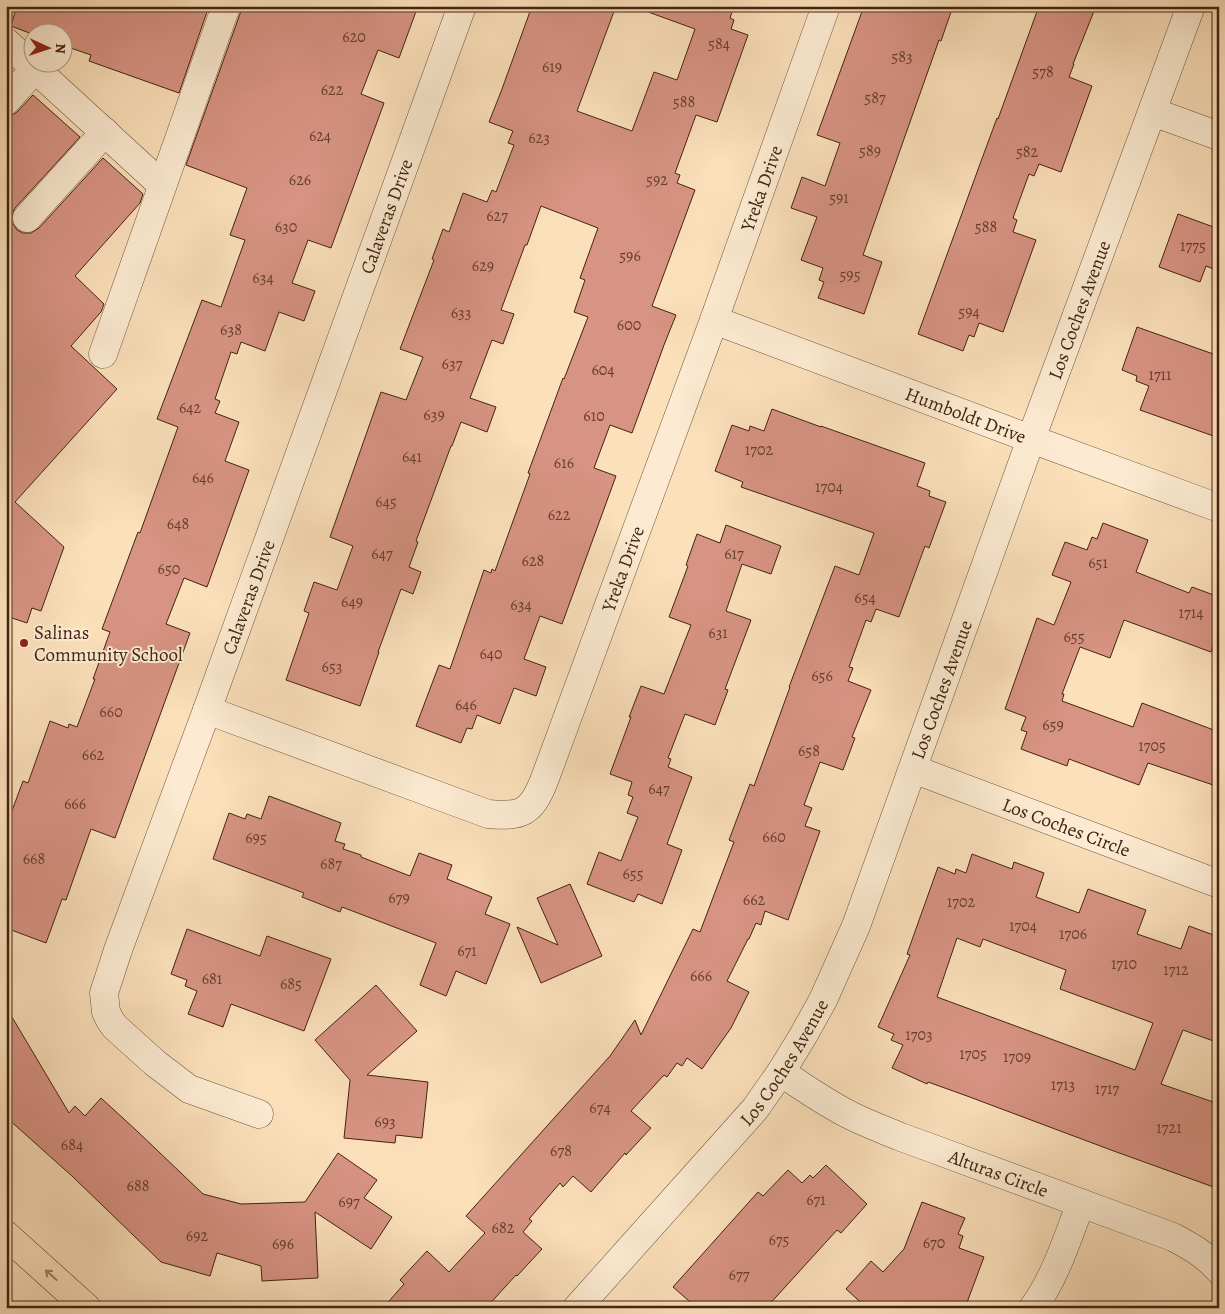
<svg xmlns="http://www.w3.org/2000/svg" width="1225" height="1314" viewBox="0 0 1225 1314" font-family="Alegreya,serif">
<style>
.building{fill:#d79383;stroke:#432311;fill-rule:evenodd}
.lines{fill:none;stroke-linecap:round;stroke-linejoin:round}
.minor-casing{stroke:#71523b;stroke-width:29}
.major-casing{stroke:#432311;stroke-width:29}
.minor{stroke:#fcebd2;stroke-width:28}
.major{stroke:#fbe0ba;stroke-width:28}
.oneway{stroke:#9f8266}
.poi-dot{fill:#8f2418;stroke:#fcebd2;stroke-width:2}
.labels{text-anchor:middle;stroke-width:4;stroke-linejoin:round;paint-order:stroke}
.number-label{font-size:16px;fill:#683f2e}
.street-label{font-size:19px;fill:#432311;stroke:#fcebd2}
.poi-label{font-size:19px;fill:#432311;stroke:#fcebd2;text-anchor:start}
</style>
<rect width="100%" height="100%" fill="#fbe0ba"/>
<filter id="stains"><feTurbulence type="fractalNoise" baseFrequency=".004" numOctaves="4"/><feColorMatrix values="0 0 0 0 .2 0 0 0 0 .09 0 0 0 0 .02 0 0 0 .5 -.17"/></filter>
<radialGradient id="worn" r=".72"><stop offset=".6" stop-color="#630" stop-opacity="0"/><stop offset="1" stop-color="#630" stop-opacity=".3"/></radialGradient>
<g class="building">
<path d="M17,6H209L179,93L89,61L91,55L62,45V32H32V34L11,26Z"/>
<path d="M241,6H418L399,58L378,50L361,94L384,103L331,248L308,240L292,283L315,291L304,321L279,312L265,351L241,342L237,354L231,352L215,399L220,401L215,413L239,422L225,461L249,470L207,587L184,578L166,624L190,633L115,838L91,829L66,900L62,899L46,943L6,928V827L23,781L28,783L50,721L68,728L69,724L77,727L95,679H93L110,632L102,629L138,532L140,533L178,427L157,419L202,300L221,307L245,240L230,235L247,188L186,165L241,11Z"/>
<path d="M532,6H616L577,111L632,131L654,72L677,80L695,29L640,9V6H734L730,18L734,20L731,29L748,35L717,122L696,115L675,173L680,175L677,183L695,190L652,306L676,315L664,345L632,433L610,425L594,468L616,476L562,624L540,616L524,659L546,667L536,696L514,688L500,724L477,715L472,729L467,728L461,743L416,726L439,665L450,669L484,570L491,573L492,569L495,571L530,474L528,473L563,378L564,379L588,317L574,312L585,280L580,278L598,228L541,206L527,245H525L501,310L514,314L503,344L492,340L470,398L496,407L487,432L461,422L452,446H451L416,541L418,542L409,567L421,572L413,594L401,589L378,652H379L360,706L286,680L309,613L304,611L314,582L337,590L353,546L330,537L381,392L406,400L423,357L400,349L434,260L432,259L443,229L449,232L463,193L487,202L492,190L496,192L514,145L508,143L513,131L489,122L502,89Z"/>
<path d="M864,6H953L941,41L939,40L863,255L882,262L864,314L818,298L824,282L819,280L823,268L801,260L817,217L791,208L802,177L825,186L840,143L817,135Z"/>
<path d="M1039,6H1096L1073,64H1074L1069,77L1092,86L1061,172L1039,164L1034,176L1029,174L1013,218L1017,220L1013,232L1036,240L1003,332L979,323L974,337L969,335L963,351L918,334L980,164L997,118L998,119Z"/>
<path d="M33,95L80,137L15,208L12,214V222L17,230L23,233H31L39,228L103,158L143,194L140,203L75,276L104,304L101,312L71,346L117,389L15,502L64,547L41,611L32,608L27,623L6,616V116H11L17,112Z"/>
<path d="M1178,214L1219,229V271L1206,266L1200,282L1159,267Z"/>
<path d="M1137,327L1219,356V438L1140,410L1149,386L1136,381L1137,376L1122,370Z"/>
<path d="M772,409L821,427V426L925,463L917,486L930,491L929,496L946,502L929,548L925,546L899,617L876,609L871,622L866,620L849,667L853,668L848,681L871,690L852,737L855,738L843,770L820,762L804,805L812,808L805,826L820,831L788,920L765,911L761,925L756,923L749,939H748L727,981L749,992L731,1028L702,1069L687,1058L682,1066L677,1063L667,1077L664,1075L631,1111L651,1128L626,1155L625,1153L591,1192L573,1176L563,1187L560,1183L529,1219L532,1221L523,1232L542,1249L517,1276L516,1275L486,1308H383L404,1284L400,1280L427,1251L449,1272L485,1233L466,1216L610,1056L635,1020L641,1035L693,929L700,932L734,842L729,840L750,784L754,786L790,687H789L835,566L859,575L874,533L741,487L743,482L715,471L732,425L749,431L750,426L764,431Z"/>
<path d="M1103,523L1148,540L1136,572L1189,593L1192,587L1219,597V631L1211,652L1124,620L1110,658L1080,647L1062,694H1064L1062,701L1133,727L1142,703L1219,732V787L1148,763L1139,785L1069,759L1067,766L1021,749L1027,732L1021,730L1026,717L1005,709L1037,618L1054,625L1071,582L1052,575L1065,542L1087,550L1092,537L1097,539Z"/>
<path d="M726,525L781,546L771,574L742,564L726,611L751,620L725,689L728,690L715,725L685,714L668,758L671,759L668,767L692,777L667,844L682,850L662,904L638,894L634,902L587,884L599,852L621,861L638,817L627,813L633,797L628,795L632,782L610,774L631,717H629L641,686L664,694L691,625L669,617L688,566L686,565L697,534L720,543Z"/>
<path d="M269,796L341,823L335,841L345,844L343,849L361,855V857L410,876L419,853L452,865L447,879L492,897L485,914L510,924L486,984L456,971L446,996L420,985L436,943L342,907L340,912L302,897L304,893L213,859L229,813L245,819L247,814L261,819Z"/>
<path d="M972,854L1012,869L1014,862L1044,873L1036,897L1079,913L1088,889L1146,910L1137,934L1181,949L1189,926L1219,937V1043L1183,1030L1161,1084L1219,1104V1189L1111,1150L967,1096L928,1082L927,1084L892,1068L903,1045L891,1040L894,1034L878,1027L910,955L907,954L938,867L955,874L956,869L966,873ZM957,938L980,947L983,939L1066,970L1060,989L1153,1023L1135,1070L937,997Z"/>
<path d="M570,884L602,956L541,983L517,927L558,945L537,898Z"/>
<path d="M187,929L260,956L267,936L331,959L304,1031L231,1004L223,1027L188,1014L197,991L185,986L187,980L171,974Z"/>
<path d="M376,985L417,1031L367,1075L428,1082L422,1138L396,1135L395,1143L344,1138L350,1080L315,1040Z"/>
<path d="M6,1007L69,1113L75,1106L85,1116L101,1098L137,1131L203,1194L241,1204L305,1202L338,1153L377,1180L364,1198L392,1217L371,1249L315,1212L318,1278L262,1281L261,1266L217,1253L210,1276L161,1262L73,1177L6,1117Z"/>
<path d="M826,1165L867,1204L841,1233L837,1230L766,1308H697L673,1287L758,1192L763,1196L788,1170L802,1183L810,1175L813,1178Z"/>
<path d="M922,1202L965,1218L958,1234L963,1236L959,1248L984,1257L965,1308H867L846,1289L871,1261L883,1272L904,1249Z"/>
</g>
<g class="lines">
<g class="minor-casing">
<g id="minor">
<path d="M6,42L162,185"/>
<path d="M6,101L35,69"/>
<path d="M1153,112L1219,136"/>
<path d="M27,218L105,132"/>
<path id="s1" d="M714,320L1031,439L1219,508"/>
<path d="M103,354L226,6"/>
<path id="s2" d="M207,710L488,814C522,817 531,813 544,781L714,320L826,6"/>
<path id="s3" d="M913,769L1219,884"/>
<path id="s4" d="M781,1072C801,1086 822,1100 844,1112C862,1122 882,1129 901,1137L1173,1237C1190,1246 1206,1255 1219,1270"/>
<path id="s5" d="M259,1114L189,1089L155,1063L115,1027L110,1020L106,1012L104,993L118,950L207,710L462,6"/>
<path id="s6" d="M577,1308L755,1109L781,1072L803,1036L823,1000L856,926L1031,439L1191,6"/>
<path d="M1033,1308C1056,1276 1067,1239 1081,1203"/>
</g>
</g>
<g class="major-casing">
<path id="major" d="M6,1235L87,1308"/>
</g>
<use href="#minor" class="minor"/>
<use href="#major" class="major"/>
</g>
<defs><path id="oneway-shaft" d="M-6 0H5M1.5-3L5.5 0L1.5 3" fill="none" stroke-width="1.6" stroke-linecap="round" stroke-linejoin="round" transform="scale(1.25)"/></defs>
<use class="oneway" href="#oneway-shaft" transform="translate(51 1275) rotate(-138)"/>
<circle class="poi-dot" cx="24" cy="643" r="5"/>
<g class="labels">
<g class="number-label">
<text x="354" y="42">620</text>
<text x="719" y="49">584</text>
<text x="902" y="62">583</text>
<text x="552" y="72">619</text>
<text x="1043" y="77">578</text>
<text x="332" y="95">622</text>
<text x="875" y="103">587</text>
<text x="684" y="107">588</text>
<text x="320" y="141">624</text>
<text x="539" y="143">623</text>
<text x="870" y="156">589</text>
<text x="1027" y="157">582</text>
<text x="300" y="185">626</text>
<text x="657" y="185">592</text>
<text x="839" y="203">591</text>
<text x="497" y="221">627</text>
<text x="286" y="232">630</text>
<text x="986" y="232">588</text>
<text x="1193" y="251">1775</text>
<text x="630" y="261">596</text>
<text x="483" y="271">629</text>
<text x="850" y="280">595</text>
<text x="263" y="283">634</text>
<text x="969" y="317">594</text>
<text x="461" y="318">633</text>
<text x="629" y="330">600</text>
<text x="231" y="335">638</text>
<text x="452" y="369">637</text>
<text x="603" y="375">604</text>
<text x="1160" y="380">1711</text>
<text x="190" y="413">642</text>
<text x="434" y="420">639</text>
<text x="594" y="421">610</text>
<text x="759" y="455">1702</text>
<text x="412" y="462">641</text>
<text x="564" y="468">616</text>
<text x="203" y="483">646</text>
<text x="829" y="492">1704</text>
<text x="386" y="507">645</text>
<text x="559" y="520">622</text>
<text x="178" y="529">648</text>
<text x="382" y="559">647</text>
<text x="734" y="559">617</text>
<text x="533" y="566">628</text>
<text x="1098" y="568">651</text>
<text x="169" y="574">650</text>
<text x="865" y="603">654</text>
<text x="352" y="607">649</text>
<text x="521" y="610">634</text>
<text x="1191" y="618">1714</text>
<text x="718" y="638">631</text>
<text x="1074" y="642">655</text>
<text x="491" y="659">640</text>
<text x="332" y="672">653</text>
<text x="822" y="681">656</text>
<text x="466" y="710">646</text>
<text x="111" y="717">660</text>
<text x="1053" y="730">659</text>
<text x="1152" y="751">1705</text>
<text x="809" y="756">658</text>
<text x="93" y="760">662</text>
<text x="659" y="794">647</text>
<text x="75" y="809">666</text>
<text x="774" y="842">660</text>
<text x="256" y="843">695</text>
<text x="34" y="864">668</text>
<text x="331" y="869">687</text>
<text x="633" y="879">655</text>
<text x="399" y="903">679</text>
<text x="754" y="905">662</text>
<text x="961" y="907">1702</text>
<text x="1023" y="931">1704</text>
<text x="1073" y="939">1706</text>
<text x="467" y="956">671</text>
<text x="1124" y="969">1710</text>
<text x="1176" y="975">1712</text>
<text x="701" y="981">666</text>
<text x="212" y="984">681</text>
<text x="291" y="989">685</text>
<text x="919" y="1040">1703</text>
<text x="973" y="1059">1705</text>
<text x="1017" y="1062">1709</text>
<text x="1063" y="1090">1713</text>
<text x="1107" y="1094">1717</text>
<text x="600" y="1113">674</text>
<text x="385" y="1127">693</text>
<text x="1169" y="1133">1721</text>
<text x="72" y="1150">684</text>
<text x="561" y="1156">678</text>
<text x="138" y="1191">688</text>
<text x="816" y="1205">671</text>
<text x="349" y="1207">697</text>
<text x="503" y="1233">682</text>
<text x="197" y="1241">692</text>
<text x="779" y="1245">675</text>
<text x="934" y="1248">670</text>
<text x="283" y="1249">696</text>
<text x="739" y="1280">677</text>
</g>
<g class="street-label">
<text dy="7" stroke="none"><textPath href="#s2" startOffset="1004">Yreka Drive</textPath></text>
<text dy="7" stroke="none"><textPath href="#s5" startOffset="1034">Calaveras Drive</textPath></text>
<text dy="7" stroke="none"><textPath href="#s6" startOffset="1132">Los Coches Avenue</textPath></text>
<text dy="7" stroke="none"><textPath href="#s1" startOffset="269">Humboldt Drive</textPath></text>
<text dy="7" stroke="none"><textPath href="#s2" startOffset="599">Yreka Drive</textPath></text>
<text dy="7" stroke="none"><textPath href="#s5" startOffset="629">Calaveras Drive</textPath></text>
<text dy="7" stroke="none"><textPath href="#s6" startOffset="728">Los Coches Avenue</textPath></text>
<text dy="7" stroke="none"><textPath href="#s3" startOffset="164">Los Coches Circle</textPath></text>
<text dy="7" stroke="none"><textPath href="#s6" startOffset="322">Los Coches Avenue</textPath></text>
<text dy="7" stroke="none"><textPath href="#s4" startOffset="241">Alturas Circle</textPath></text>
</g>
<g class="poi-label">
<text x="34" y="639">Salinas<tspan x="34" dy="22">Community School</tspan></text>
</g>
</g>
<rect width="1225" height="1314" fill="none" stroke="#fbe0ba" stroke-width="25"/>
<rect x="8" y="8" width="1210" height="1299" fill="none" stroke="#432311" stroke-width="2.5"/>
<rect x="12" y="12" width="1200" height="1289" fill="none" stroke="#432311"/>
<g transform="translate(48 48) rotate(93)"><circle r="24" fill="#fcebd2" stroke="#b29b85"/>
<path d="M0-4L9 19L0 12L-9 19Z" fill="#8f2418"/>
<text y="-8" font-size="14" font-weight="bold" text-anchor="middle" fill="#432311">N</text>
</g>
<rect width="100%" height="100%" filter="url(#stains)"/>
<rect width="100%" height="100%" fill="url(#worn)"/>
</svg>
